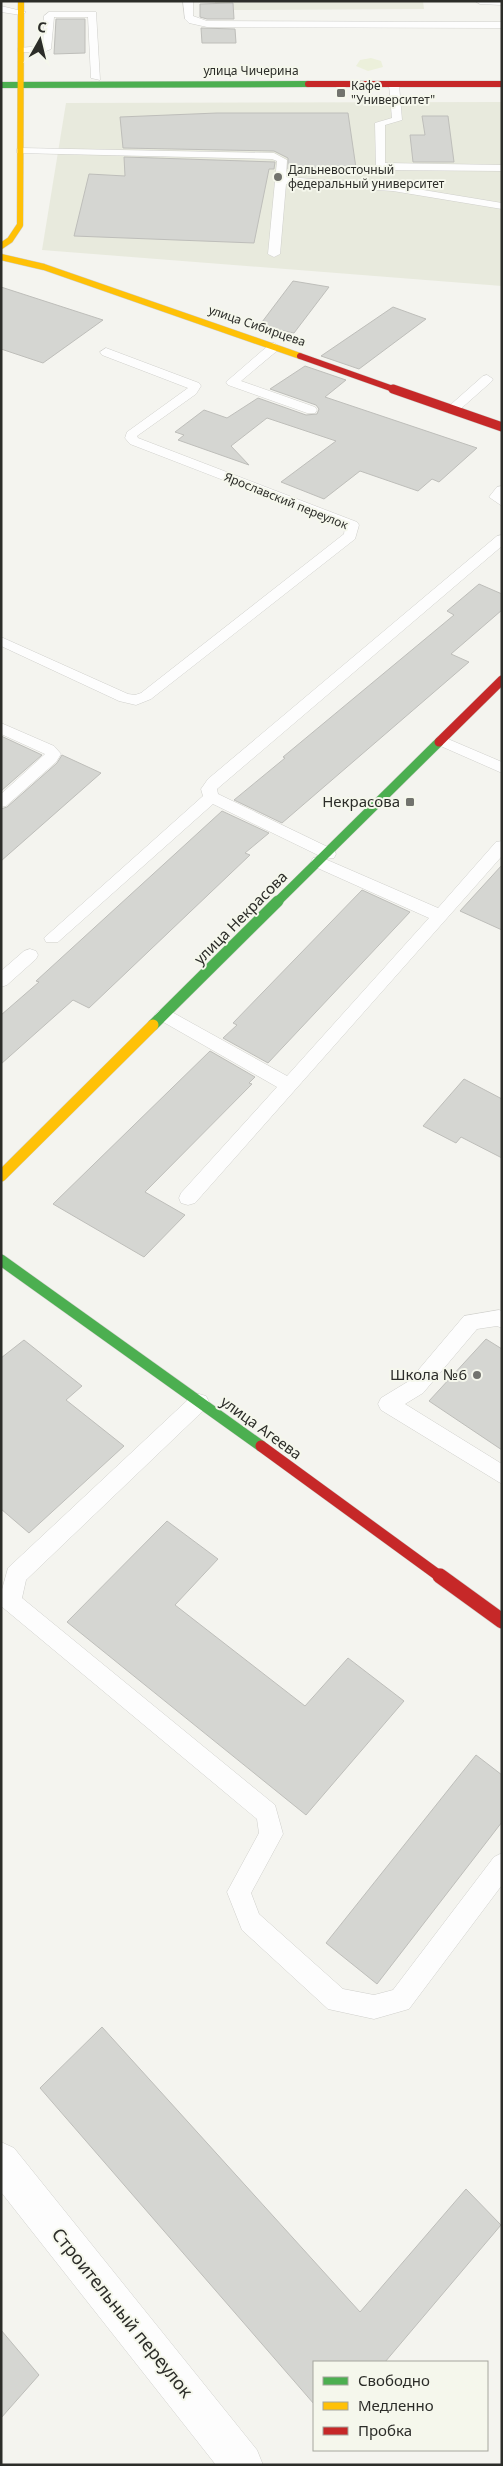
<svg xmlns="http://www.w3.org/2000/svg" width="503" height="2466" viewBox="0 0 503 2466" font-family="'Noto Sans',sans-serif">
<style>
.built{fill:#e8eadd}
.green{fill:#ecf0db}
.building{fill:#d5d6d2;stroke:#bebeba}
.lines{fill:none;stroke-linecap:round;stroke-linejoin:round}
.lane-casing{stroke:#d0d0cc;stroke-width:1}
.street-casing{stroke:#d0d0cc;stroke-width:1}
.fast-far2-casing{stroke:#d0d0cc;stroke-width:7}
.fast-far1-casing{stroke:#d0d0cc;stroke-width:10}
.fast-casing{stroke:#d0d0cc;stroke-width:12}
.slow-far1-casing{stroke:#d0d0cc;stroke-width:7}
.slow-casing{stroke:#d0d0cc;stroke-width:12}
.jam-far3-casing{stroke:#d0d0cc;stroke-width:7}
.jam-far2-casing{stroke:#d0d0cc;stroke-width:10}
.jam-far1-casing{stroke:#d0d0cc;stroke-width:12}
.jam-casing{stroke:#d0d0cc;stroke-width:16}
.lane{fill:#fdfdfd;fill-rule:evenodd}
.street{fill:#fdfdfd;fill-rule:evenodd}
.fast-far2{stroke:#4caf50;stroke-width:6}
.fast-far1{stroke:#4caf50;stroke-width:9}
.fast{stroke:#4caf50;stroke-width:11}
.slow-far1{stroke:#ffc107;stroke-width:6}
.slow{stroke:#ffc107;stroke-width:11}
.jam-far3{stroke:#c62828;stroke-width:6}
.jam-far2{stroke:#c62828;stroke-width:9}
.jam-far1{stroke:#c62828;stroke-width:11}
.jam{stroke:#c62828;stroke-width:15}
.poi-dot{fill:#72736e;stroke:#f5f7ec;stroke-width:2}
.labels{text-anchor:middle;stroke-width:4;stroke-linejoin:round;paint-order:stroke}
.far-street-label{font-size:12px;fill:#2c2d29;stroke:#f5f7ec}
.far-poi-label{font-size:12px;fill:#2c2d29;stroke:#f5f7ec;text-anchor:start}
.poi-label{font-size:15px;fill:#2c2d29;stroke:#f5f7ec;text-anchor:end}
.street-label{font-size:15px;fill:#2c2d29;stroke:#f5f7ec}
.near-street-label{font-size:18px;fill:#2c2d29;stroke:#f5f7ec}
</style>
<rect width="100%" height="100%" fill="#f4f4ef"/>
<g class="built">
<path d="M215,1H423L424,9L234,10L233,3H215Z"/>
<path d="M502,102V286L42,250L66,103Z"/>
</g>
<path class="green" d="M371,58L381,61L383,67L368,71L356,66L360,60Z"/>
<g class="building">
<path d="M233,3L234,19H207L200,17V4Z"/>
<path d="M56,19H85V53L54,54Z"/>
<path d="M201,28L235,29L236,43H202Z"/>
<path d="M217,113H348L356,168L288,169V158L274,151L123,148L120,117Z"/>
<path d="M422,116H448L454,162H413L410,135H425Z"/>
<path d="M124,157L275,162L274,169H269L254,243L74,236L89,174L125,176Z"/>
<path d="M293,281L329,287L294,333L259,326Z"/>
<path d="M1,287L103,320L43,363L1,349Z"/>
<path d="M393,307L426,319L359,369L321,356Z"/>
<path d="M305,366L346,380L325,397L477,448L439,482L432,479L418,491L360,471L324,499L281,482L336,441L267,418L231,446L249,465L178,440L184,435L175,432L204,410L227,418L258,398L306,415L317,414L319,409L316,405L270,389Z"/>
<path d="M479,584L502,594V610L451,654L469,662L282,823L234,800L285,758L283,757L454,615L447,611Z"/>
<path d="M1,736L42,755L1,791Z"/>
<path d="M62,755L101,773L1,861V809L7,807L57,763Z"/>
<path d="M222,811L269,833L245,853L250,855L89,1008L73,1000L1,1064V1015L39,982L36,981Z"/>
<path d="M502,865V930L460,911Z"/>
<path d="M362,890L410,912L268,1063L223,1038L237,1025L233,1023Z"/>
<path d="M210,1051L255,1077L249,1083L252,1084L145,1192L185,1215L144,1257L53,1204Z"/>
<path d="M464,1079L502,1099V1158L461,1137L456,1143L423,1126Z"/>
<path d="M486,1339L502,1349V1450L429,1401Z"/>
<path d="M24,1340L82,1386L66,1400L124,1446L29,1533L1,1509V1358Z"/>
<path d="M167,1521L218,1559L175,1605L305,1706L348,1658L404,1701L306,1815L67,1622Z"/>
<path d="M476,1755L502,1775V1822L377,1984L326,1943Z"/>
<path d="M102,2027L360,2312L466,2189L501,2225L385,2362H314V2404L40,2088Z"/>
<path d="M1,2330L39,2375L1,2418Z"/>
</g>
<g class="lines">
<g class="lane-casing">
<g id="lane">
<path d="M183,1H193V16L207,21L502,22V28L207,27L189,23L185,19Z"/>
<path d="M475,1H502V5L480,4Z"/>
<path d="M1,6L26,12L21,15L1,12Z"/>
<path d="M49,12H96L100,80L91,78L88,17H54L51,49L44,52H18V48L43,46L44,16Z"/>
<path d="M394,82L399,85L402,120L385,125V163L502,165V171L386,170L376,167L375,123L392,118L389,85Z"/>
<path d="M21,148L274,153L287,160L286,177L393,185L502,203V209L393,191L286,184L280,254L274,257L268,254L277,161L272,159L17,153V149Z"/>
<path d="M274,343L280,347L278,350L241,381L315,407L317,410L315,413H307L228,385L226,382L270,344Z"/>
<path d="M106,348L199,383L201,386L196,394L137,436L138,438L357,522L359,525L355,539L151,699L136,705L119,701L1,646V637L128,694L135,695L141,693L344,534L345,527L130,444L125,438L127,432L188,388L102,355L100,352Z"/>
<path d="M487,375L493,379L491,382L456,413H448L446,410L448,407L483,376Z"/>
<path d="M502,486V506L489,497L497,487Z"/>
<path d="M502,535V546L217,789L218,794L334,850L336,854L334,858L325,859L438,908L496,842L502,841V856L195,1203L188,1205L181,1203L179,1198L181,1193L277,1087L158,1019L155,1015L158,1011L164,1009L170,1011L287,1076L429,918L313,866L311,862L313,858L322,857L213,804L58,942H46L44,938L203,796L201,789L208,779L497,536Z"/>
<path d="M1,723L54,746L61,754L56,762L6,806L1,807V794L45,754L1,734Z"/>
<path d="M441,736L502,762V773L436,744L433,741L436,738Z"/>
<path d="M30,949L36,951L38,955L36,959L7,985L1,987V971L24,951Z"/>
<path d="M499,1310L502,1311V1328L497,1326L477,1329L423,1393L405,1404L502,1464V1484L381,1410L378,1404L381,1398L409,1381L464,1316Z"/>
<path d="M199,1394L206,1396L209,1402L206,1408L26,1580L22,1598L275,1805L283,1834L251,1893L259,1914L343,1989L374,1995L393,1990L494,1857L502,1853V1885L409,2009L374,2019L328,2009L242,1930L227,1892L259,1833L257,1819L1,1606V1593L8,1568L192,1396Z"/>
</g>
</g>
<g class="street-casing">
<path id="street" d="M1,2142L14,2148L257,2450L263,2465H216L1,2192Z"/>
</g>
<g class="fast-far2-casing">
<path id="fast-far2" d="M1,85L308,84"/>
</g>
<g class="fast-far1-casing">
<path id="fast-far1" d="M277,902L439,742"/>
</g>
<g class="fast-casing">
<g id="fast">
<path d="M153,1025L278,901"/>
<path d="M1,1260L261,1446"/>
</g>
</g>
<g class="slow-far1-casing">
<g id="slow-far1">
<path d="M1,246L10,240L20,225L21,1"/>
<path d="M1,257L44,267L300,356"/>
</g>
</g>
<g class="slow-casing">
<path id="slow" d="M1,1176L153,1025"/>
</g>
<g class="jam-far3-casing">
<g id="jam-far3">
<path d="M308,84H502"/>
<path d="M300,356L396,390"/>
</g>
</g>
<g class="jam-far2-casing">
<g id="jam-far2">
<path d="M393,389L502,427"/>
<path d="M439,742L502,680"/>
</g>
</g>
<g class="jam-far1-casing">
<path id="jam-far1" d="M261,1446L442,1578"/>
</g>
<g class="jam-casing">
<path id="jam" d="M440,1576L502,1621"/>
</g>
<use href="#lane" class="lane"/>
<use href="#street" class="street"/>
<use href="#fast-far2" class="fast-far2"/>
<use href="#fast-far1" class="fast-far1"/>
<use href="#fast" class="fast"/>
<use href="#slow-far1" class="slow-far1"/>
<use href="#slow" class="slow"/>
<use href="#jam-far3" class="jam-far3"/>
<use href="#jam-far2" class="jam-far2"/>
<use href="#jam-far1" class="jam-far1"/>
<use href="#jam" class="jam"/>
</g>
<g class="poi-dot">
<rect x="336" y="88" width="10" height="10" rx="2.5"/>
<circle cx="278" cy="177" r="5"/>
<rect x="405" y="797" width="10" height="10" rx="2.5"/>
<circle cx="477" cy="1375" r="5"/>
</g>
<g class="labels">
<g class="far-street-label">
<text x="251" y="75">улица Чичерина</text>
<text transform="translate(257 326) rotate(19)" y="4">улица Сибирцева</text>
<text transform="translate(286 501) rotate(22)" y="4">Ярославский переулок</text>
</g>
<g class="far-poi-label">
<text x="351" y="90">Кафе<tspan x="351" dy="14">"Университет"</tspan></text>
<text x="288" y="174">Дальневосточный<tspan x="288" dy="14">федеральный университет</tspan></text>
</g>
<g class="poi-label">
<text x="400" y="807">Некрасова</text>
<text x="467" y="1380">Школа №6</text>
</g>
<g class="street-label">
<text transform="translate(241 918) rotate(-45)" y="5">улица Некрасова</text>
<text transform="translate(261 1428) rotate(36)" y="5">улица Агеева</text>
</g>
<g class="near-street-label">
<text transform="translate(122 2313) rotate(51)" y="6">Строительный переулок</text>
</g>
</g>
<rect width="503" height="2466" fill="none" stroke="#2c2d29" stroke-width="5"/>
<rect x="313" y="2361" width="175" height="90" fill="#f5f7ec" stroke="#a5a69e"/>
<rect x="323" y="2377" width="25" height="8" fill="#4caf50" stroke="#a5a69e"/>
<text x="358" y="2386" font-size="15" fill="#2c2d29">Свободно</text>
<rect x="323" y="2402" width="25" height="8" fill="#ffc107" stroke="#a5a69e"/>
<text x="358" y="2411" font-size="15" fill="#2c2d29">Медленно</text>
<rect x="323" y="2427" width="25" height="8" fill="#c62828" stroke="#a5a69e"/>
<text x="358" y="2436" font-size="15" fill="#2c2d29">Пробка</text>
<g transform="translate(40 40) rotate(8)" stroke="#f5f7ec" stroke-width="4" paint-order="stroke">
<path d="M0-4L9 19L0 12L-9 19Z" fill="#2c2d29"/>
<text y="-8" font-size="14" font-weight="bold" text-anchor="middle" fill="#2c2d29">С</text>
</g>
</svg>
